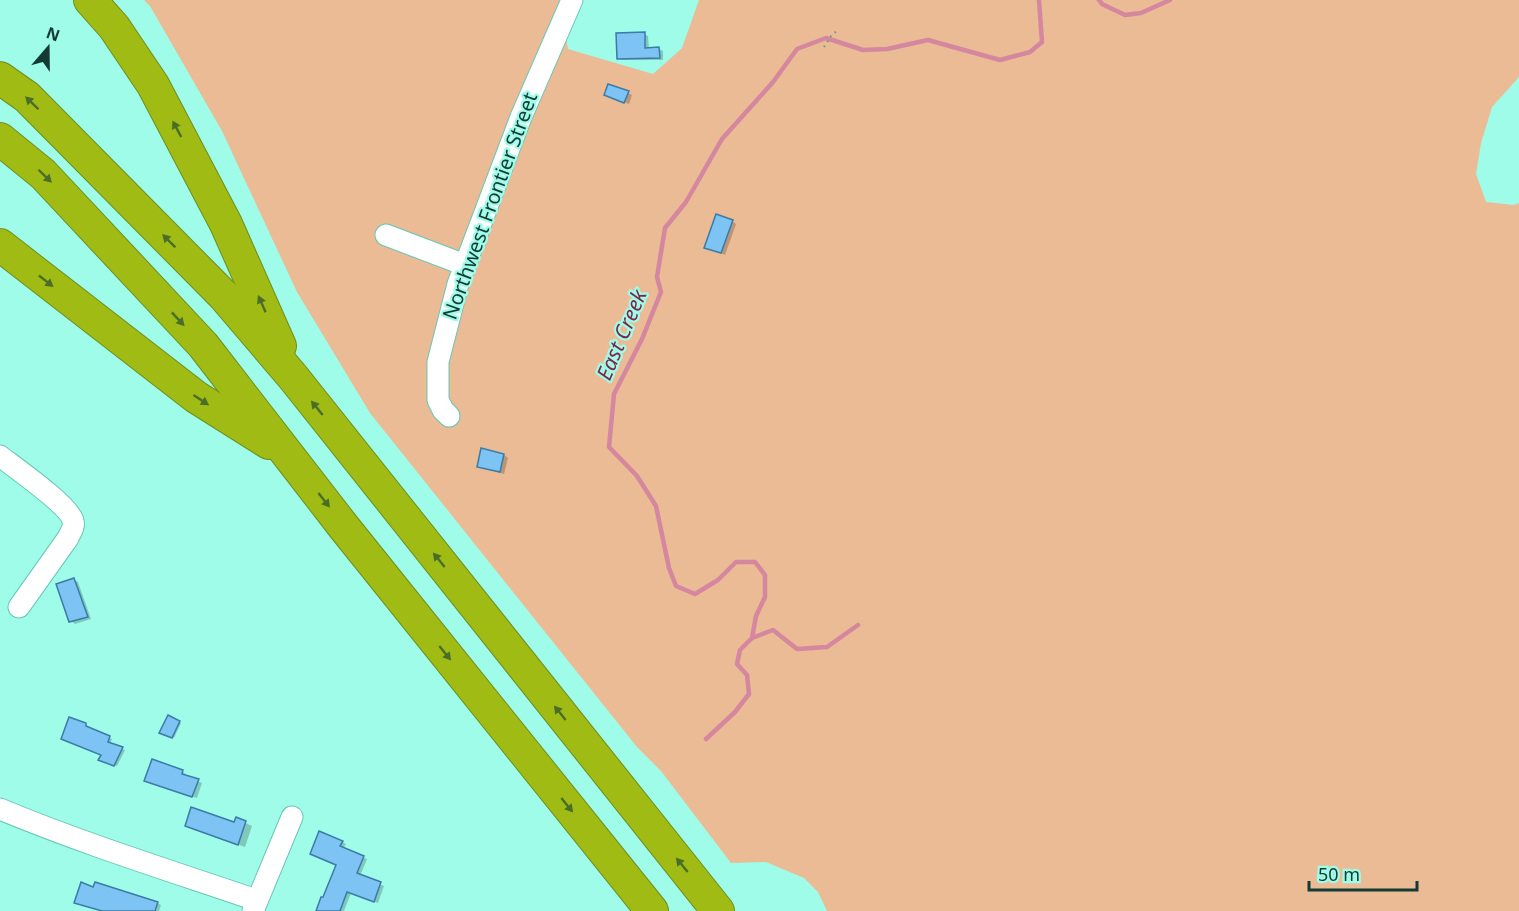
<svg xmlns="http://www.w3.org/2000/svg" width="1519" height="911" viewBox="0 0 1519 911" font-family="'Noto Sans',sans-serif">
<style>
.green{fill:#eabb94}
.shadow{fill:#0003}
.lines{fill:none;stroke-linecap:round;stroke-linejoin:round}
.stream{stroke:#d4879e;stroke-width:4.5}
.building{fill:#7dc3f3;stroke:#3b7ba6;stroke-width:1.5}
.minor-casing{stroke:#69c6b5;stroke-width:23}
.highway-casing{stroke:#6e8e1f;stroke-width:34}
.path{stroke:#5a9d90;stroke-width:2;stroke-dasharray:1.5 4.5;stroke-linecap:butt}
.minor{stroke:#fff;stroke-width:21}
.highway{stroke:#9fbb14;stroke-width:32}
.oneway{fill:#4b6e27}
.labels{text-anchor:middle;stroke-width:4.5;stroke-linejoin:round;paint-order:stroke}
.street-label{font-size:20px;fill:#133b34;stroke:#9efce9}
.water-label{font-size:21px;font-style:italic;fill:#802549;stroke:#9efce9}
</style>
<rect width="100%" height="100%" fill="#9efce9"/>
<path class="green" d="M144,0H559L568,49L653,74L682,48L699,0H1519V77L1492,107L1481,143L1476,174L1486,202L1514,205L1519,203V911H827L818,892L804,878L766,862L731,863L661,771L637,747L370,413L297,292L222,131L150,6Z"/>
<g class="shadow">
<path d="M644,34L648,36L649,49H659L663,51V60H622L618,58Z"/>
<path d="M628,93L632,95L629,104L610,97Z"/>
<path d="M732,221L736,224L725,255L710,249Z"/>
<path d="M504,455L508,458L504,474L483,468Z"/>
<path d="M74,580L78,582L91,619L75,624L71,621Z"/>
<path d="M168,717L181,723L174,738L161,732Z"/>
<path d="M86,725L88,726V729L112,739L110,744L125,750L117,766L103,761L102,754L65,740Z"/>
<path d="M182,772L186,774V777L202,783L197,798L150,783Z"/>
<path d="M237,819L252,826L245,847L193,829L186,825L235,824Z"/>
<path d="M342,842L346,844L343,849L367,859L360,876L384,886L378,903L351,893L344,911H318L324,899L338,865L315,856Z"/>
<path d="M94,888L157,903L161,905L159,911H103Z"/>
</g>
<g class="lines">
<g class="stream">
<path d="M1099,0L1102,4L1125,15L1141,13L1170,0"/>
<path d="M752,638L773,630L797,649L827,647L858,625"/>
<path d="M706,739L735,712L749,694L747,675L737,664L740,650L752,638L756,616L765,597V575L755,562H736L718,580L695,594L676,586L669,568L656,506L637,476L609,447L614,394L642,339L661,292L657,277L665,228L686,202L722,139L773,82L797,49L826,38L863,50L887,49L928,40L1000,60L1030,52L1042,42L1039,0"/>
</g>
</g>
<g class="building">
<path d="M645,32V48L659,47L660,58L617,59L616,33Z"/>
<path d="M608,84L629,91L624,103L604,95Z"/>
<path d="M716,214L733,220L721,253L704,248Z"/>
<path d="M481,448L504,454L500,472L477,467Z"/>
<path d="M74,578L88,617L69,622L56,584Z"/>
<path d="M168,715L180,721L172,738L159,733Z"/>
<path d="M69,717L86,723V726L110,736L108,742L123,747L114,766L98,760L101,755L61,739Z"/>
<path d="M152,759L183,770L182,774L199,779L192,797L144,781Z"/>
<path d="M191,807L234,822L236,817L246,821L238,845L185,826Z"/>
<path d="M319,831L343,841L340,846L364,856L357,873L381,882L374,902L347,892L340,911H316L321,897H323L336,865L310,854Z"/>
<path d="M81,882L93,887L95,882L158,902L155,911H102L74,903Z"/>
</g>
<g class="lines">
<g class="minor-casing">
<g id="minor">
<path d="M386,235L465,265"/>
<path d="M449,416L443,410L438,400V362L458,284L521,117L572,0"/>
<path d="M0,456C14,467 70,506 73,521C75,527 70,533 68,538L19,607"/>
<path d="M0,809C84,844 171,871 256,900"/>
<path d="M253,911L292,817"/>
</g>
</g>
<g class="highway-casing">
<g id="highway">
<path d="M90,0L114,27L153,85L226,224L280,346"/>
<path d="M0,78L27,97L224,296L293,377L718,911"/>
<path d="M0,139L43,174L203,345L343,526L652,911"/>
<path d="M0,245L196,397L269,443"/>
</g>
</g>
<path class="path" d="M824,47L831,36L839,29"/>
<use href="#minor" class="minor"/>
<use href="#highway" class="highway"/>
</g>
<defs><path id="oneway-solid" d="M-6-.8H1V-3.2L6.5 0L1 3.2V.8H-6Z" transform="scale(1.5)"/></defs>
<g class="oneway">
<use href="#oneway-solid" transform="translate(32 103) rotate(-136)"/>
<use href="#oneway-solid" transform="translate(177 129) rotate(-118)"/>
<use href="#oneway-solid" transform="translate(45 176) rotate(44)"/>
<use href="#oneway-solid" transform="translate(169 241) rotate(-135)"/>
<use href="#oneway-solid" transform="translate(46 281) rotate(38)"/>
<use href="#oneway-solid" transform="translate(262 304) rotate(-114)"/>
<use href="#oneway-solid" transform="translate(178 319) rotate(47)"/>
<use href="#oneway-solid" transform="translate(201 400) rotate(33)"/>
<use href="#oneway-solid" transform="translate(317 408) rotate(-129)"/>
<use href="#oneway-solid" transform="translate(324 500) rotate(52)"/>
<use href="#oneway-solid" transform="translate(439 560) rotate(-129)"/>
<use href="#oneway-solid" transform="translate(445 653) rotate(51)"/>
<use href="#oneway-solid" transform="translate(560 713) rotate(-129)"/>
<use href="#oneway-solid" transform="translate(567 805) rotate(51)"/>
<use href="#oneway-solid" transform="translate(682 865) rotate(-129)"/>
</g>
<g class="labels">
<g class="street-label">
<text transform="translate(490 206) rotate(-70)" y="7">Northwest Frontier Street</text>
</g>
<g class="water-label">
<text transform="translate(622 335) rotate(-67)" y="7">East Creek</text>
</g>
</g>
<g transform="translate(48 48) rotate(20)" stroke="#9efce9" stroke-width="4.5" paint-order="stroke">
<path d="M0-4.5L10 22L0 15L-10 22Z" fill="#133b34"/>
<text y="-9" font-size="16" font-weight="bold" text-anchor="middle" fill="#133b34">N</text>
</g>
<path d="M1309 881v9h108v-9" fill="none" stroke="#133b34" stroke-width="3"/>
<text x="1318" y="881" font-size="18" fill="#133b34" stroke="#9efce9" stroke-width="4.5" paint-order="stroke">50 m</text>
</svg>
